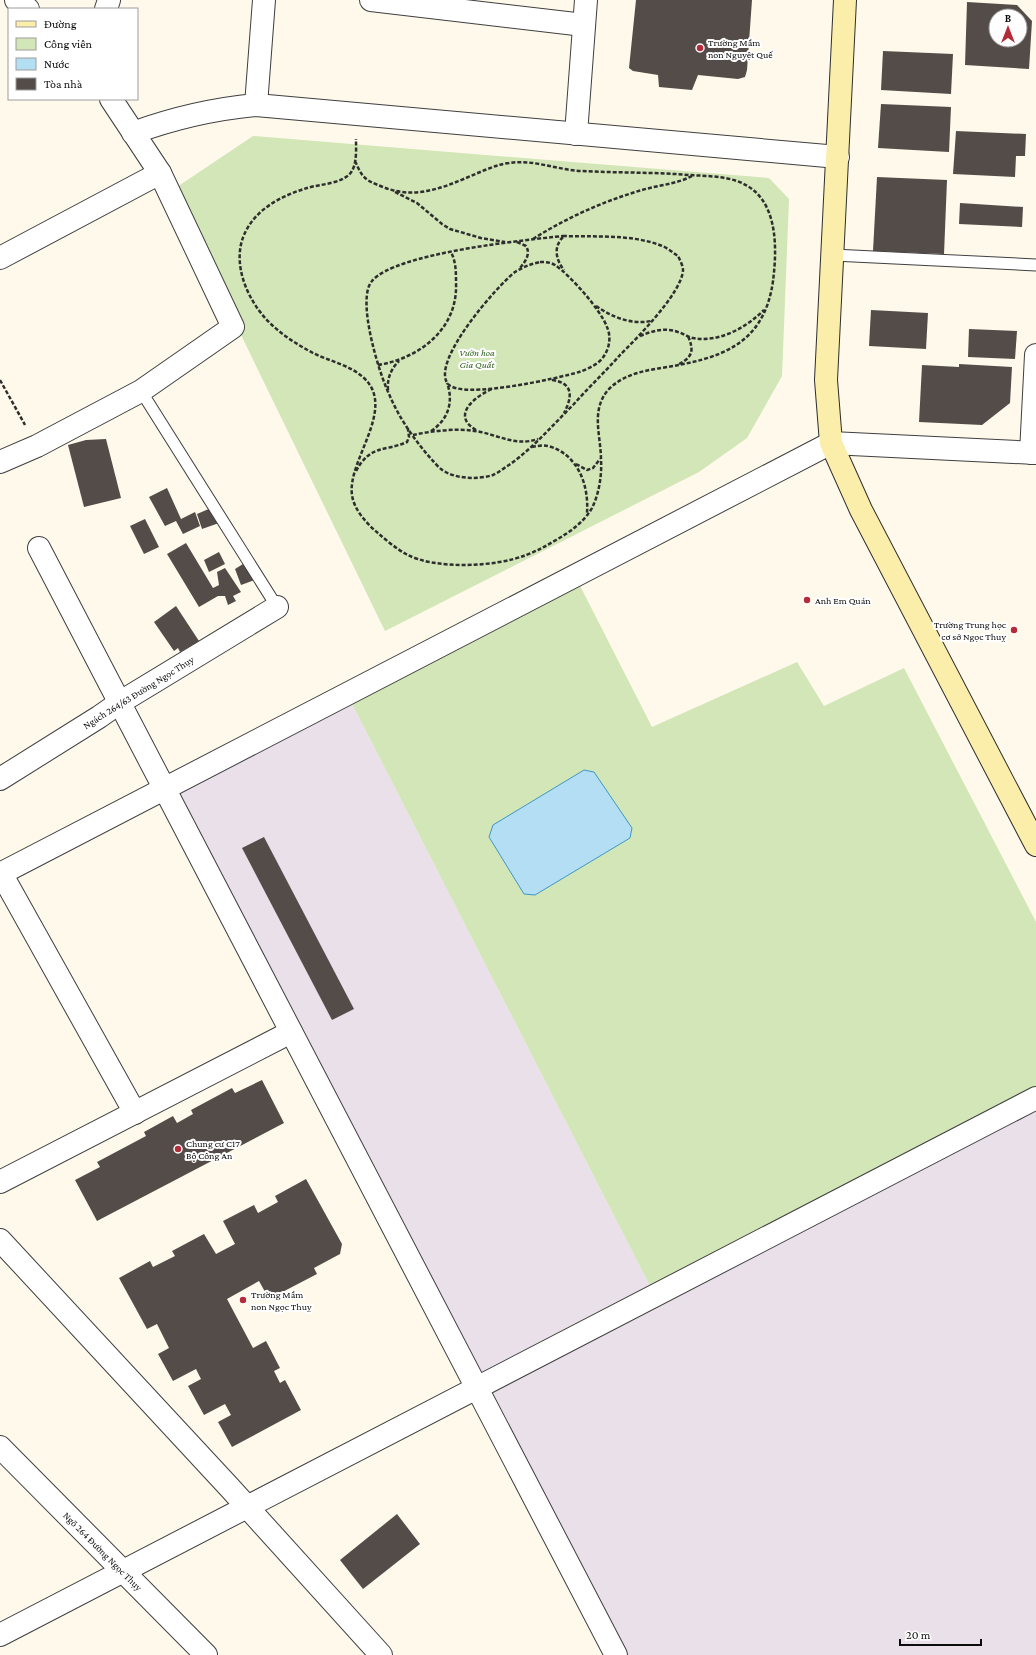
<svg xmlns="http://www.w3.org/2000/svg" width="1036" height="1655" viewBox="0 0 1036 1655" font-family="'Crimson Pro',serif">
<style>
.industrial{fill:#e9e0ea}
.green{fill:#d2e6b7}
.water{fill:#b3def3;stroke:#3e97c6}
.building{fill:#544c49;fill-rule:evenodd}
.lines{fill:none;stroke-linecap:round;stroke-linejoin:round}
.lane-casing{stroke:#3f3f3f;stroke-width:13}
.street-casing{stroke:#3f3f3f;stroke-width:24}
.secondary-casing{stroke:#2e2e2e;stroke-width:24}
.path{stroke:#2e2e2e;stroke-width:2.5;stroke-dasharray:4 2;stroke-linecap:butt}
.lane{stroke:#fff;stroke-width:11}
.street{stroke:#fff;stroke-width:22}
.secondary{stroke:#fbedaa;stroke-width:22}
.poi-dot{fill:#b42c39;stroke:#fff;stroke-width:1.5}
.labels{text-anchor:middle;stroke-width:4;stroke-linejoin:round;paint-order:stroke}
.poi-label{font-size:10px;fill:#0c0c0c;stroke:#fff;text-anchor:start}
.park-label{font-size:10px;font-style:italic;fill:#305f20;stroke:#fff}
.street-label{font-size:10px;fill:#0c0c0c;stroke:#fff}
</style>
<rect width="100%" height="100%" fill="#fef9eb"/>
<path class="industrial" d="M347,694L650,1286L1036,1086V1655H616L165,789Z"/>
<g class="green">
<path d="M253,136L769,178L789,199L782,376L747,438L699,472L385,631L171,191Z"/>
<path d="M575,576L652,727L797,662L824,706L904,668L1036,922V1086L650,1286L347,694Z"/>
</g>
<path class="water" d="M584,770L594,772L632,828L630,838L535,895L524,894L489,837L493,825Z"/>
<g class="building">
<path d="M636,0H752L747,70L745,77L738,79L698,75L692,90L659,87L658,75L633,71L629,68Z"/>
<path d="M967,2L1017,5L1032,21L1029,69L965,65ZM996,16H1020V40H996Z"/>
<path d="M883,51L953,54L951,94L881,90Z"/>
<path d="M881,104L951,107L949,152L878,148Z"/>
<path d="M956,131L1026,134L1025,156H1016L1015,177L953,174Z"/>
<path d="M877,177L947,180L944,254L873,251Z"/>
<path d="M960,203L1023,207L1022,227L959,224Z"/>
<path d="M871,310L928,313L926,349L869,346Z"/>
<path d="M969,329L1017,331L1015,359L968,357Z"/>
<path d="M959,364L1012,367L1010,403L982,425L919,422L922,365L959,367Z"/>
<path d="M106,439L121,498L84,507L68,445L86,440Z"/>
<path d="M167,488L181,519L195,512L200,526L183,534L176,521L165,526L149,497Z"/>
<path d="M211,508L219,523L202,529L197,514Z"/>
<path d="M145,519L159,547L144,554L130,526Z"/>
<path d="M186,543L213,588L219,585L217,572L225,568L241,592L233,596L236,601L228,605L225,596H218L199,607L167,554Z"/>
<path d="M219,552L225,564L209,572L204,560Z"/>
<path d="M243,564L257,579L241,585L235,569Z"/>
<path d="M176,606L199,641L180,652L178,648L174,651L154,622Z"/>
<path d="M264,837L354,1009L332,1020L242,848Z"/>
<path d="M262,1080L284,1123L97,1221L75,1180L100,1167L97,1162L146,1136L144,1132L173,1116L177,1123L193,1114L191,1110L232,1088L235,1093Z"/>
<path d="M306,1179L342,1244L340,1254L314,1268L317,1274L269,1299L259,1281L227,1299L253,1348L266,1341L280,1368L274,1371L280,1383L285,1380L301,1410L232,1447L218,1422L231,1415L225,1404L204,1415L188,1386L201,1379L196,1369L173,1381L158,1354L169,1348L157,1324L147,1329L119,1278L150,1261L153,1267L175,1256L172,1251L204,1234L216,1254L235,1244L223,1221L254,1205L258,1213L278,1202L275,1196Z"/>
<path d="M397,1514L420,1544L363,1589L340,1560Z"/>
</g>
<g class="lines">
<g class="lane-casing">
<g id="lane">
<path d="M833,255L1036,265"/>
<path d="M141,391L277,607"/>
</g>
</g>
<g class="street-casing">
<g id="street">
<path d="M16,0L28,9"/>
<path d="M371,0L584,25"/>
<path d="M106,9L109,0"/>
<path d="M256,105L264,0"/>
<path d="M133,133C174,118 213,109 256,105L838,157"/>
<path d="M576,134L586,0"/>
<path d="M0,258L160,173"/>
<path d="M1031,453L1036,355"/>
<path d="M0,462L37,446L141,391L233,327L160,173L111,99"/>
<path d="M39,548L616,1655"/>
<path d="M0,779L99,717L119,703L277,607"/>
<path d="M1,873L135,1113"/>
<path d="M0,874L831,443L1036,453"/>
<path d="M0,1182L291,1032"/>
<path d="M0,1240L230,1488L381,1655"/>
<path d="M0,1447L206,1655"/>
<path d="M0,1635L1036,1098"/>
</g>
</g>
<g class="secondary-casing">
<path id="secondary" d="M845,0L826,380L831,443L861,510L1036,845"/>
</g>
<g class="path">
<path d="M355,161C363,179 365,180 383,187C419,202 453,183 485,170C493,167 500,164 509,163C533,159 557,170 582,171C618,173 653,172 689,175C705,176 722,176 737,181C751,186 761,195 767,208C777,229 776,258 773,281C764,346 719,359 661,368C642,371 623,375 609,389C590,410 601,435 601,460C602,475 599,494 592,508C584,522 570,532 556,540C546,546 537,551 526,555C496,567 435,570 406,554C397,549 387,541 379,534C367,524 354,510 352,495C347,460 397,409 364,378C350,365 329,361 313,353C296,344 279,333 266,319C245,296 230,258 247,229C259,207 284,195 307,188C320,184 344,184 352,171C357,162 356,149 356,139"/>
<path d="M395,192L417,203L442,224L450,229L481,238L505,242"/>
<path d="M563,236C593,237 634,234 662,246C668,248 673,253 678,256C680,260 683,266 683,270C682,293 636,339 620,355C605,372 588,388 573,405C552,426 533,448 509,465C504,468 498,473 493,475C477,480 454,479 441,469C438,467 435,463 433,461C415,441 399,418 389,394C379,373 356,299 372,281C395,253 525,240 563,236Z"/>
<path d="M563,237C553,247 556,260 564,270"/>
<path d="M533,239C566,218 604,201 642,190C659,185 677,184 692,176"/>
<path d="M517,242L526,246C531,254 525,262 520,268"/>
<path d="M540,262C545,262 550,262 555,265C569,274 601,310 607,327C611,336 610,347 604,356C599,364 588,369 579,372C559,378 462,400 448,384C430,362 497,286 515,272C523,267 531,264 540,262Z"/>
<path d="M596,306C612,317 631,325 651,321"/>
<path d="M640,336C652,331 665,327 678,332C683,333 687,337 693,338C718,343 746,328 764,310"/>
<path d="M679,364C693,357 694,350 688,336"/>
<path d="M378,365C421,358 458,328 456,283C456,272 456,262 451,252"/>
<path d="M0,380L25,425"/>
<path d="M552,380C573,383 573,396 564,413"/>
<path d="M388,390C387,378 391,369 399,361"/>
<path d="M476,430C450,415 476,396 492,389"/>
<path d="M431,431C448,420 454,402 447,383"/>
<path d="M413,435C432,431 455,428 475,431C497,434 515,447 538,439"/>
<path d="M532,447C537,446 543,445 548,446C578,454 589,485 587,513"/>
<path d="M576,464L587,470L593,468L600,459"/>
<path d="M356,471C371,444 384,452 407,442L409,437L408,429"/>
</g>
<use href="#lane" class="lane"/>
<use href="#street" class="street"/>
<use href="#secondary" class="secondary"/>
</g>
<g class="poi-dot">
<circle cx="700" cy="48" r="4"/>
<circle cx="807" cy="600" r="4"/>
<circle cx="1014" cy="630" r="4"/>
<circle cx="178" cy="1149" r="4"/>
<circle cx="243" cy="1300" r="4"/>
</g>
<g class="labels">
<g class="poi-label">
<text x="708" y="46">Trường Mầm<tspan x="708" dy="12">non Nguyệt Quế</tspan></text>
<text x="815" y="604">Anh Em Quán</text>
<text x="1006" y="628" text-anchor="end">Trường Trung học<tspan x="1006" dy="12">cơ sở Ngọc Thuỵ</tspan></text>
<text x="186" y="1147">Chung cư C17<tspan x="186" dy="12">Bộ Công An</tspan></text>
<text x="251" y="1298">Trường Mầm<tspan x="251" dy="12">non Ngọc Thuỵ</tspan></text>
</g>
<g class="park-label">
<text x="477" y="356">Vườn hoa<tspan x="477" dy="12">Gia Quất</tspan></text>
</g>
<g class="street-label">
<text transform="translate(138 692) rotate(-32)" y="4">Ngách 264/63 Đường Ngọc Thụy</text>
<text transform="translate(103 1551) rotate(45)" y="4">Ngõ 264 Đường Ngọc Thụy</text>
</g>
</g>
<rect x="8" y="8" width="130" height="92" fill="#ffffff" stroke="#9e9e9e"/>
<rect x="16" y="21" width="20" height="6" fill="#fbedaa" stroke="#9e9e9e"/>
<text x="44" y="28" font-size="12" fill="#0c0c0c">Đường</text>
<rect x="16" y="38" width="20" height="12" fill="#d2e6b7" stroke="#9e9e9e"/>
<text x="44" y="48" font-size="12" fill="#0c0c0c">Công viên</text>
<rect x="16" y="58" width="20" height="12" fill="#b3def3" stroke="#9e9e9e"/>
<text x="44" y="68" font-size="12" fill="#0c0c0c">Nước</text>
<rect x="16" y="78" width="20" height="12" fill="#544c49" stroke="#9e9e9e"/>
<text x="44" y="88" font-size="12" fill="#0c0c0c">Tòa nhà</text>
<g transform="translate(1008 28)"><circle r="19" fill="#ffffff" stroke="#9e9e9e"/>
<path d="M0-3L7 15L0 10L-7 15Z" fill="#b42c39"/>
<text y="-6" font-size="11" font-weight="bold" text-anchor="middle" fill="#0c0c0c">B</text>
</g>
<path d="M900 1639v6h81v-6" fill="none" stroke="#0c0c0c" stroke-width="2"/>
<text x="906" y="1639" font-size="12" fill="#0c0c0c" stroke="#ffffff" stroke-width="3" paint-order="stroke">20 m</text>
</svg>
